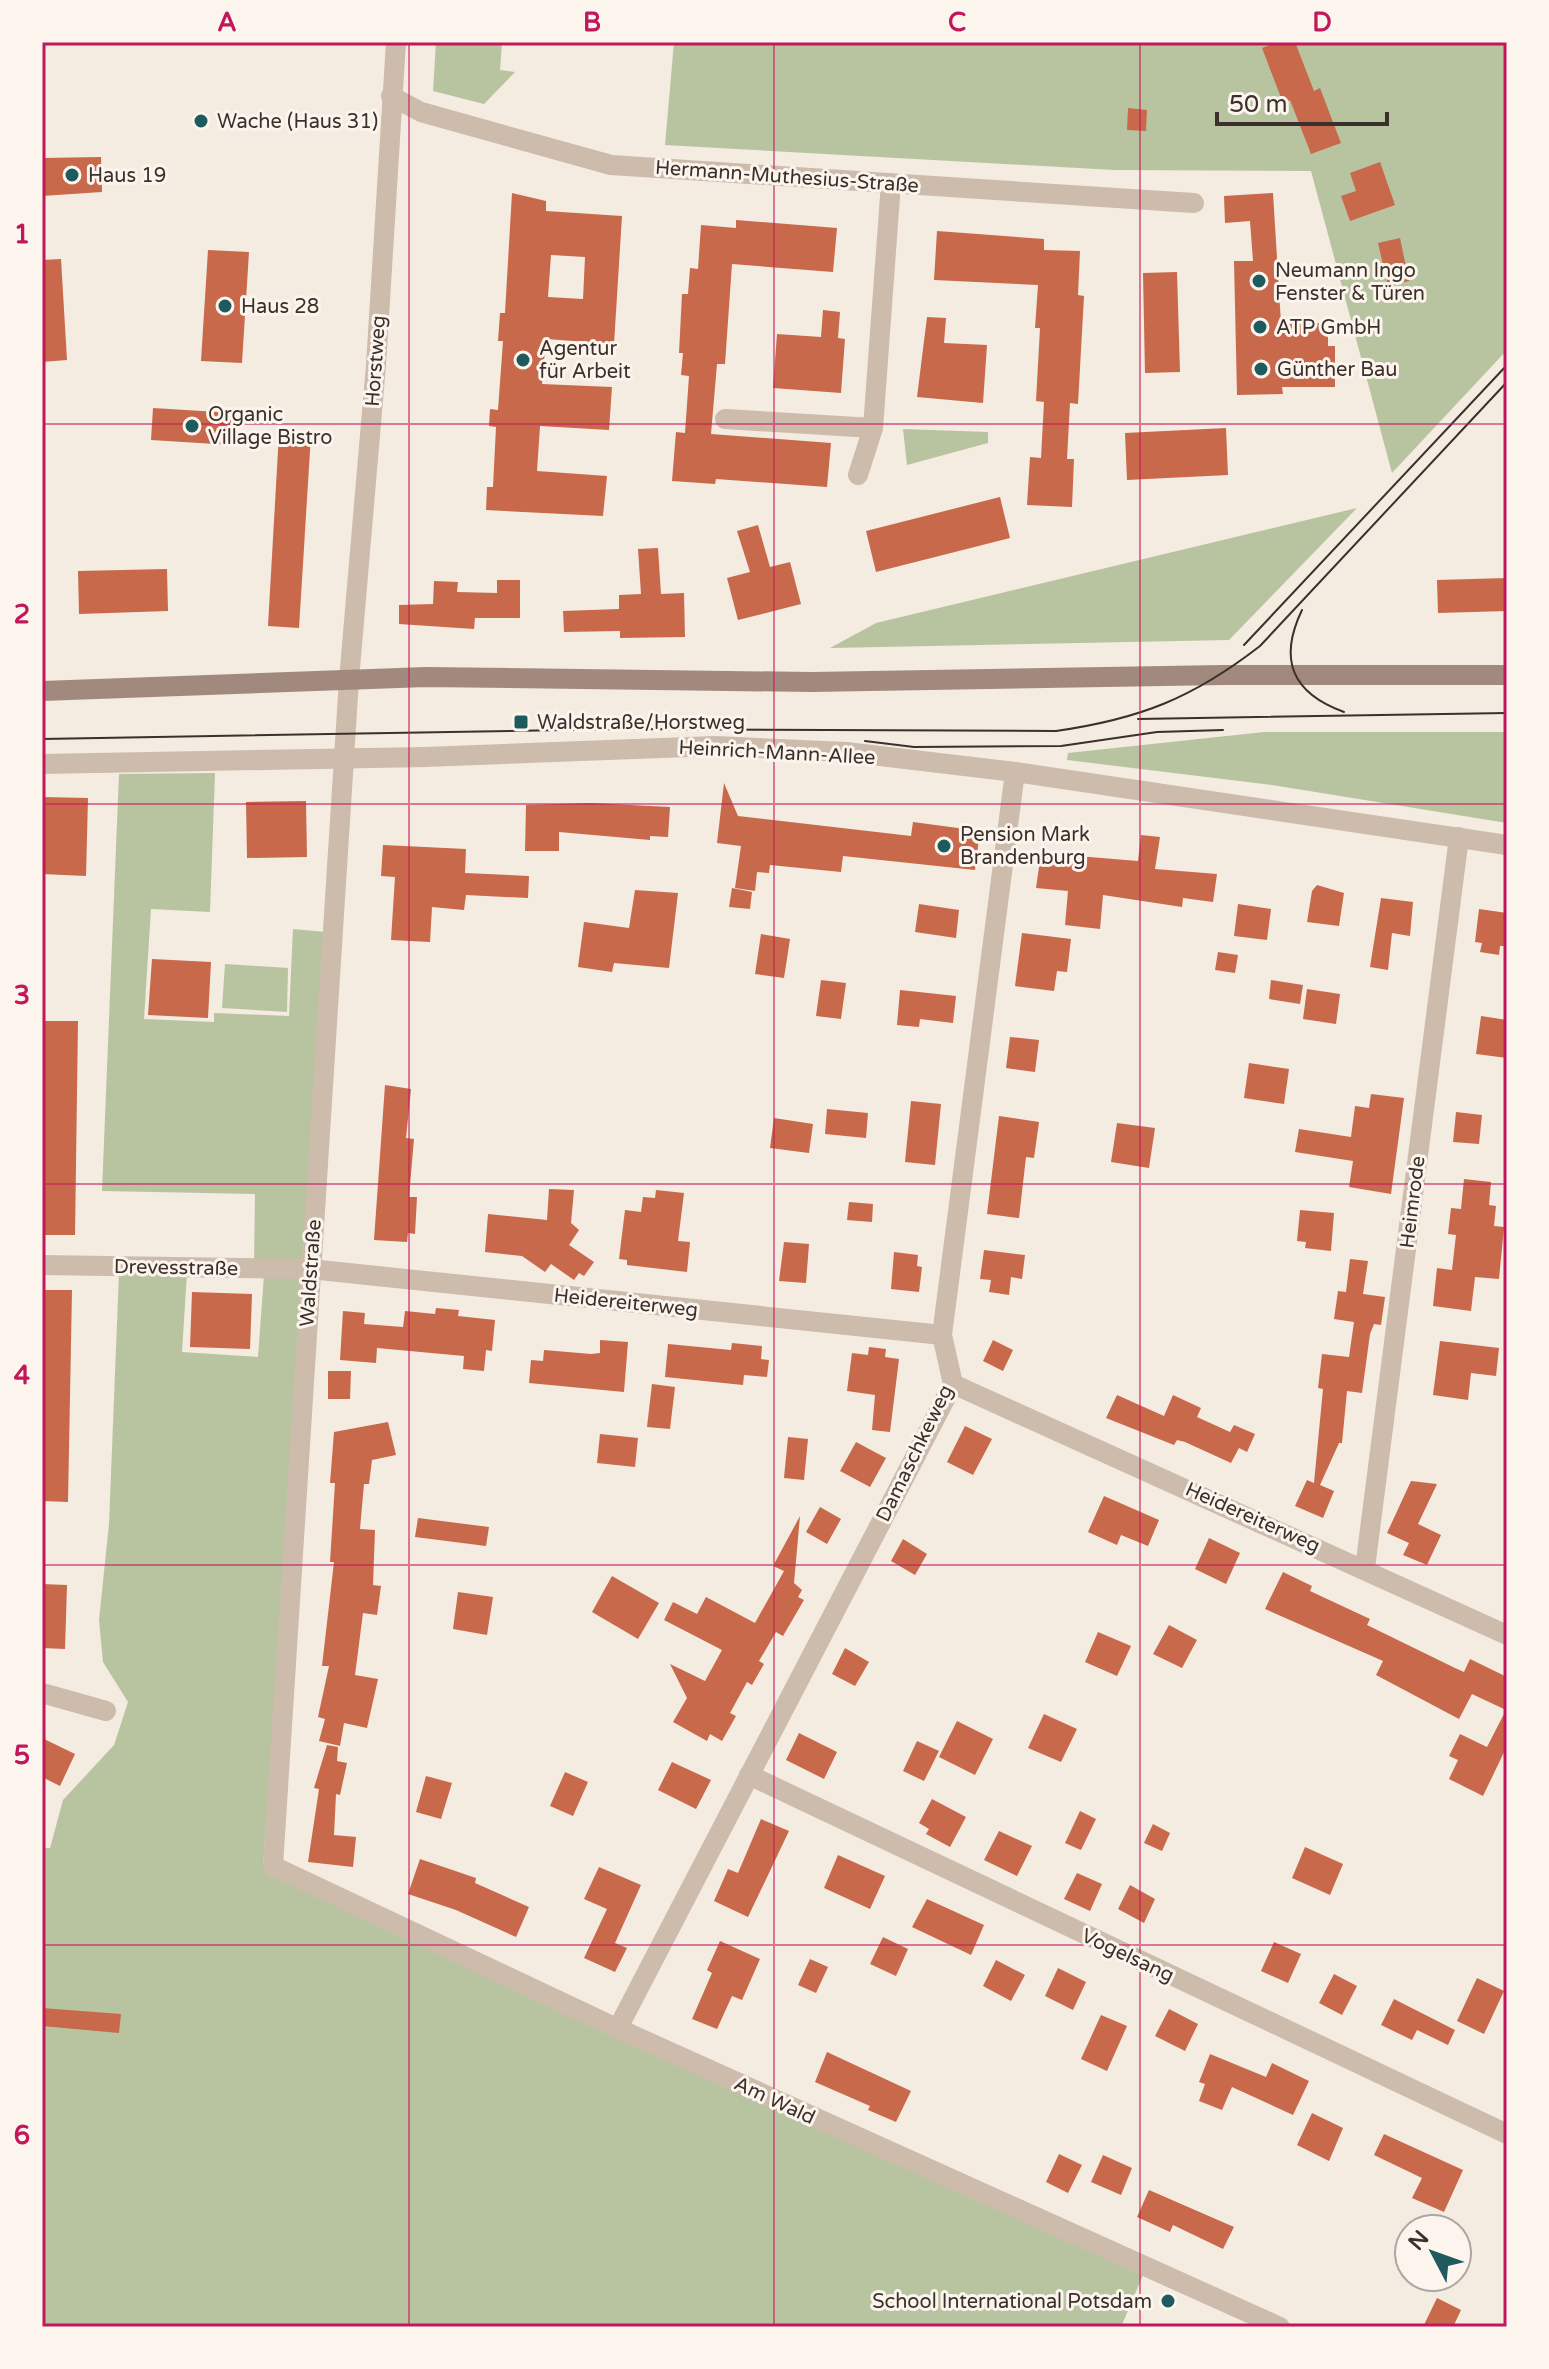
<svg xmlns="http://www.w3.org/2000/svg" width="1549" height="2369" viewBox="0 0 1549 2369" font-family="'Varela Round',sans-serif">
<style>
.green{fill:#b8c4a0}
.building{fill:#c8694b;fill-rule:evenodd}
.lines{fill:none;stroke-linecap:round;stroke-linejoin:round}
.minor{stroke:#cdbbac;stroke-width:20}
.tertiary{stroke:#cdbbac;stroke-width:20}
.secondary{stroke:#a18a7d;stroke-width:20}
.tram{stroke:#3b302b;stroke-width:2}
.grid{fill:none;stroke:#c2185b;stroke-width:2;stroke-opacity:0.55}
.poi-dot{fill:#1f5a5e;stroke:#fbf5ee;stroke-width:3}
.labels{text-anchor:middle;stroke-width:6;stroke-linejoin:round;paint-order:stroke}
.poi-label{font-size:20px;fill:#3b302b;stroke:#fbf5ee;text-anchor:start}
.street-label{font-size:20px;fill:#3b302b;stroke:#fbf5ee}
.neatline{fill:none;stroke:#c2185b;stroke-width:3}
.grid-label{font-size:26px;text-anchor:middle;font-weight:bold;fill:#c2185b}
</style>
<rect width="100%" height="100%" fill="#f4ebe1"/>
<g class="green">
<path d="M436,42H502L500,70L515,72L484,104L433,91Z"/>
<path d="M674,42H1507V350L1392,473L1311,171L1114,170L665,145Z"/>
<path d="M903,429L988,432V443L907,465Z"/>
<path d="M1357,508L1229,640L830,648L876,623Z"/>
<path d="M1264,732H1507V823L1272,785L1067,760L1068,753Z"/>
<path d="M215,773L210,912L151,909L144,1019L214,1022V1013L289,1016L293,929L326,932L309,1266L254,1265L255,1194L102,1191L119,774Z"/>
<path d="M225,964L288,968L287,1012L222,1008Z"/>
<path d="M119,1273H187L182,1352L258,1357L264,1275L307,1274L263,1867L1143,2275L1121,2327H42V1848H50L63,1800L114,1745L128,1702L103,1662L99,1620L109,1524Z"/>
</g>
<g class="building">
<path d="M1277,42H1295L1314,91L1320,88L1341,143L1311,154L1290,100L1283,103L1262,48Z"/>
<path d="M1128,108L1147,110L1146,131L1127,130Z"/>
<path d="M101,157L102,192L42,196V158Z"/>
<path d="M1380,162L1395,205L1350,221L1341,196L1356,191L1350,173Z"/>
<path d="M512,193L546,201V211L622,216L614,344L546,339L542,384L612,387L609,430L540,426L537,471L607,476L603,516L486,510L487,487H493L496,427L489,426L490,409L498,410L503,341H498L500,313H505ZM551,255L585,257L583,299L548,297Z"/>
<path d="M1273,193L1281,323H1328V346H1335V387H1282L1283,394L1237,395L1234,261H1253L1250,221L1225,223L1224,196Z"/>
<path d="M736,220L837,228L833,272L732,264L725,364H717L711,434L831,443L827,487L716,479L715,484L672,481L676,432L685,433L689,376L681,375L683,353H679L682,294H688L690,268L698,269L701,225L736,228Z"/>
<path d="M937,231L1044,239V250L1080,251L1078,295L1084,296L1078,404L1070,403L1067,459H1074L1072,507L1027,505L1030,457L1041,458L1044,402L1036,401L1040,328H1035L1038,285L934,280Z"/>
<path d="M1400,238L1409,281L1388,286L1378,243Z"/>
<path d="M208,250L249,252L242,363L201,361Z"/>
<path d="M61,259L67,360L42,362V260Z"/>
<path d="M1177,272L1180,372L1145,373L1143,273Z"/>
<path d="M823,310L840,312L838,338L845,339L841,393L773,388L777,334L821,337Z"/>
<path d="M927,317L946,318L944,343L987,345L983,403L917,397Z"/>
<path d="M153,408L234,413L231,445L151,440Z"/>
<path d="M1226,428L1228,475L1127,480L1125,433Z"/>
<path d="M279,433L311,435L299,628L268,626Z"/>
<path d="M1000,497L1010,538L876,572L866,531Z"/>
<path d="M758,525L770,567L790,562L801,604L738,620L727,578L750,572L737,531Z"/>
<path d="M658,548L661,594L684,593L685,637L620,638V631L564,632L563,611L619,609V595L641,594L638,549Z"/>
<path d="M167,569L168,611L79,614L78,571Z"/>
<path d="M1507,578V611L1438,613L1437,580Z"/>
<path d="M497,580H520V618H475L474,629L399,624V605L433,604L434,581L458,582L457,592L497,593Z"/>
<path d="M724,783L738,816L911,836L913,822L980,831L975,870L843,856L841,872L770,865L769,873L757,872L755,891L735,888L741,846L717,843Z"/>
<path d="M43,797L88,798L86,876L42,874Z"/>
<path d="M306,801L307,857L247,858L246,802Z"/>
<path d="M591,803L670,807L668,837L650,836V840L559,832V851H525L526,805Z"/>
<path d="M1141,835L1160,837L1155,869L1217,874L1213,902L1183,898L1182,907L1103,895L1100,929L1065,925L1068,891L1036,888L1041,853L1138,861Z"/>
<path d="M383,845L466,849L465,873L529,876L528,898L466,895L464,910L432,907L430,942L391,940L395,877L381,876Z"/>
<path d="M1317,885L1344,893L1339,926L1307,922L1312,891Z"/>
<path d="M732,888L752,892L750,909L729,907Z"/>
<path d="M635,890L678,893L669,968L614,963L612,972L578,967L584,922L629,928Z"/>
<path d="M1381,898L1413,902L1410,936L1392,933L1388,970L1370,967Z"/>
<path d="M919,904L959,910L956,938L915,932Z"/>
<path d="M1238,904L1271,909L1267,940L1234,936Z"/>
<path d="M1479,909L1507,913V946H1500L1499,955L1480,952L1482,943L1475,942Z"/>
<path d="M1022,933L1071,939L1067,972L1057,971L1054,991L1015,986Z"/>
<path d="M761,934L790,939L784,978L755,974Z"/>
<path d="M1218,952L1238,955L1235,973L1215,970Z"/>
<path d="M152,959L211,962L208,1018L148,1015Z"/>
<path d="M821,980L846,983L841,1019L816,1016Z"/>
<path d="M1271,980L1303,985L1300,1004L1269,999Z"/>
<path d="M1307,989L1340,994L1336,1024L1303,1019Z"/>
<path d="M900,990L956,996L953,1023L920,1019L919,1027L897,1025Z"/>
<path d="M1481,1016L1507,1020V1058L1476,1054Z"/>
<path d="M42,1021H78L75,1235H42Z"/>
<path d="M1010,1037L1039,1040L1035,1072L1006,1068Z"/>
<path d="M1249,1063L1289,1069L1284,1104L1244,1098Z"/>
<path d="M385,1085L411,1089L406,1138L414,1139L409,1197H417L415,1234L408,1233L407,1242L374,1240Z"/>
<path d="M1371,1094L1404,1098L1391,1194L1349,1187L1353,1161L1295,1152L1299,1129L1351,1137L1355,1106L1369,1108Z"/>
<path d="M911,1101L941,1104L935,1165L905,1162Z"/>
<path d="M827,1109L868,1113L866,1138L825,1134Z"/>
<path d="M1456,1112L1482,1115L1479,1144L1453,1142Z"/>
<path d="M999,1116L1039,1122L1034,1158L1026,1157L1019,1218L987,1214Z"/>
<path d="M774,1118L813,1124L809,1153L770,1148Z"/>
<path d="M1117,1123L1155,1128L1149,1168L1111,1162Z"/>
<path d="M1464,1179L1491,1182L1489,1205L1496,1206L1494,1226L1504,1227L1499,1279L1475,1277L1471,1311L1433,1306L1437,1268L1452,1270L1456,1235L1448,1234L1451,1208L1461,1209Z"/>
<path d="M549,1189L574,1190L571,1223L579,1230L569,1245L594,1262L584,1276L579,1273L574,1280L551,1264L545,1272L522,1256L485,1252L488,1214L547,1220Z"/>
<path d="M656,1190L684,1193L678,1241L690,1242L687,1272L627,1265V1260L619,1259L625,1210L641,1212L643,1197L655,1198Z"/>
<path d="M849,1202L873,1204L872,1222L847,1220Z"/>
<path d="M1300,1210L1334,1213L1331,1251L1305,1248L1306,1242L1297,1241Z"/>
<path d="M784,1242L809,1244L806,1283L779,1281Z"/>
<path d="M984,1250L1025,1255L1022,1279L1011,1277L1009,1295L989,1292L991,1280L980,1279Z"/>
<path d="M894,1252L918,1255L917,1266L922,1267L919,1292L891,1289Z"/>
<path d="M1350,1259L1368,1261L1363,1294L1385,1297L1381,1325L1374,1324L1370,1334L1362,1393L1347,1391L1342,1443H1339L1320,1485L1334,1491L1323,1518L1295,1506L1307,1480L1314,1483L1323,1389L1318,1388L1322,1354L1349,1357L1354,1322L1334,1319L1338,1291L1346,1292Z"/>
<path d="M42,1290H72L68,1502L42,1501Z"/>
<path d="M192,1292L252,1294L250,1349L190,1347Z"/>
<path d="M436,1308L459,1310L458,1316L495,1320L492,1351L486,1350L484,1371L463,1369L464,1356L377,1348L376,1363L340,1360L343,1311L365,1313L364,1324L403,1327L405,1311L435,1314Z"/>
<path d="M600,1340L628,1342L624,1392L529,1383L531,1360L543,1361L544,1350L591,1354L600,1353Z"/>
<path d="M993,1340L1013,1350L1003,1371L983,1361Z"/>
<path d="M1440,1341L1499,1348L1496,1376L1471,1373L1468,1400L1433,1395Z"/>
<path d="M732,1343L762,1346L761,1359L769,1360L767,1377L744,1375L743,1385L665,1377L668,1344L731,1350Z"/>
<path d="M869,1347L886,1349L885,1357L899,1359L890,1432L872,1430L875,1395L847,1391L852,1353L868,1355Z"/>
<path d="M328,1371H351L350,1399H328Z"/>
<path d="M652,1384L675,1387L670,1429L647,1427Z"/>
<path d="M1117,1395L1164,1416L1173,1395L1201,1408L1197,1417L1230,1432L1234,1425L1255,1434L1247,1452L1239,1448L1231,1463L1185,1442L1177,1440L1174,1445L1106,1418Z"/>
<path d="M388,1422L396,1455L372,1460L369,1484H364L360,1529L375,1530L373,1585L381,1586L377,1615L363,1613L355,1675L378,1679L367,1728L344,1723L340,1746L319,1741L325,1719L318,1717L329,1666H322L334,1562H330L335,1483H330L334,1432Z"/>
<path d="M965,1426L992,1439L973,1475L947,1462Z"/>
<path d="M600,1434L638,1438L635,1467L597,1463Z"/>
<path d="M788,1437L808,1439L804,1480L784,1478Z"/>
<path d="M856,1442L886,1458L870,1487L840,1471Z"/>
<path d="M1411,1481L1437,1484L1418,1524L1441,1535L1427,1565L1403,1555L1409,1543L1387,1533Z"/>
<path d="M1104,1496L1159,1520L1148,1546L1121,1535L1117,1545L1088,1532Z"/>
<path d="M820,1507L841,1519L827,1544L806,1532Z"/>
<path d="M800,1516L794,1583L802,1590L798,1597L804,1600L783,1636L776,1632L759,1661L764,1664L752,1685L747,1682L730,1713L736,1716L722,1741L710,1734L707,1741L673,1722L687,1698L670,1664L705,1681L722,1650L664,1620L673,1602L697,1614L706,1597L755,1623L784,1571L773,1566Z"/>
<path d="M418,1518L489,1527L486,1546L415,1537Z"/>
<path d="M1209,1538L1240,1553L1226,1584L1195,1569Z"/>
<path d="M903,1539L927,1554L915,1575L891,1561Z"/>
<path d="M1283,1572L1312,1586L1310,1591L1370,1619L1367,1625L1455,1668L1464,1672L1470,1659L1507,1677V1746L1483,1796L1449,1779L1458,1760L1449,1756L1460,1734L1487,1747L1506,1710L1472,1694L1459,1719L1376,1675L1383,1661L1265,1609Z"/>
<path d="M612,1576L659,1603L638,1639L592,1612Z"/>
<path d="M42,1584L67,1585L65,1649L42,1648Z"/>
<path d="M458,1592L493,1597L487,1635L453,1629Z"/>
<path d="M1169,1625L1197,1640L1182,1668L1153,1654Z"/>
<path d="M1098,1632L1131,1646L1117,1676L1085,1662Z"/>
<path d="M845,1648L869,1662L855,1686L832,1674Z"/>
<path d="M1044,1714L1077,1729L1061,1762L1028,1748Z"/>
<path d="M957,1721L993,1739L975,1775L939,1757Z"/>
<path d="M799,1733L837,1752L824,1779L786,1760Z"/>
<path d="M42,1738L75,1754L60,1786L42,1777Z"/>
<path d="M917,1741L939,1751L924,1781L903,1771Z"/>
<path d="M327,1745L338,1747L337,1761L347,1763L340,1795L336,1794L334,1835L356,1837L353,1867L308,1862L319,1789L314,1788Z"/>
<path d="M672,1762L711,1780L696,1809L658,1790Z"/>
<path d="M565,1772L588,1782L573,1816L550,1806Z"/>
<path d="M426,1776L452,1783L441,1819L416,1812Z"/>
<path d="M932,1799L966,1817L950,1847L926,1834L929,1829L919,1823Z"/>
<path d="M1080,1811L1096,1819L1081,1850L1065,1843Z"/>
<path d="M761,1819L789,1831L748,1917L714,1901L728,1869L738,1873Z"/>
<path d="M1153,1824L1170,1833L1162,1851L1144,1843Z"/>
<path d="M999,1831L1032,1846L1017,1876L984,1860Z"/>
<path d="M1305,1847L1343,1864L1330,1895L1292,1878Z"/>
<path d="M838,1855L885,1876L870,1909L824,1888Z"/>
<path d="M420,1859L476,1878L475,1883L529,1907L516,1937L456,1910L408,1894Z"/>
<path d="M599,1867L641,1885L615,1943L627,1948L615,1972L584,1958L607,1909L584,1899Z"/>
<path d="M1077,1873L1102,1884L1090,1911L1064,1899Z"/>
<path d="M1130,1885L1155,1899L1144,1923L1118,1909Z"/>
<path d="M927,1899L984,1925L971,1955L912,1927Z"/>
<path d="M883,1937L908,1949L896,1976L870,1964Z"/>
<path d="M720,1941L760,1959L742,2000L732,1996L717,2029L692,2019L712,1973L707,1970Z"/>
<path d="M1274,1942L1301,1954L1288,1983L1261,1971Z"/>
<path d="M810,1959L828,1967L816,1993L798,1985Z"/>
<path d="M996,1960L1025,1975L1011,2001L983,1986Z"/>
<path d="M1058,1968L1086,1982L1073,2010L1045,1996Z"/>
<path d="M1334,1974L1357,1986L1342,2015L1319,2003Z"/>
<path d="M1477,1978L1504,1991L1484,2034L1457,2021Z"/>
<path d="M1394,1999L1455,2030L1448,2045L1417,2030L1412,2040L1381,2025Z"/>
<path d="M42,2008L121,2014L119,2033L42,2026Z"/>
<path d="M1169,2009L1198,2024L1185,2051L1155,2036Z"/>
<path d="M1101,2015L1127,2026L1107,2071L1081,2059Z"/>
<path d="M827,2052L911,2091L896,2122L868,2110L870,2106L815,2082Z"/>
<path d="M1210,2054L1266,2077L1272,2063L1309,2081L1293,2115L1232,2087L1222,2110L1199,2101L1205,2084L1199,2082Z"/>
<path d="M1312,2113L1343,2128L1329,2161L1297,2145Z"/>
<path d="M1384,2134L1463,2170L1444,2212L1412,2198L1422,2178L1374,2155Z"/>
<path d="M1059,2154L1082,2165L1068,2193L1046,2182Z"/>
<path d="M1103,2155L1132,2168L1121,2195L1091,2182Z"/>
<path d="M1149,2190L1234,2227L1223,2249L1173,2225L1170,2232L1137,2217Z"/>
<path d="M1437,2298L1461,2310L1453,2327H1423Z"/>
</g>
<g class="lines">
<g class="minor">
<path d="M391,96L421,112L611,165L1194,203"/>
<path d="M725,419L873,428"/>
<path d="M858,475L873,428L891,183"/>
<path d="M349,680L273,1866L608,2024L1280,2327"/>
<path d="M42,764L425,757L715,746L846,752L1015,772L1507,845"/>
<path d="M42,1265L310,1269L942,1335"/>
<path d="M953,1384L1507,1635"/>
<path d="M1365,1568L1459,837"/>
<path d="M42,1693L106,1711"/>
<path d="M749,1775L1507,2134"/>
<path d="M618,2028L953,1384L942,1335L1015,772"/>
</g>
<path class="tertiary" d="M349,680L376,365L396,42"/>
<path class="secondary" d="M42,691L426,677L811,682L1223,675H1507"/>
<g class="tram">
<path d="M1302,610C1278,660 1292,693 1344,712"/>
<path d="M1244,645L1507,365"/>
<path d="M1138,719L1507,713"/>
<path d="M42,739L623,729L1056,731C1140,719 1193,698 1260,646L1507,382"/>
<path d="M865,741L914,747L1061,746L1157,732L1223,730"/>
</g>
</g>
<path class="grid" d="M409,42V2327M774,42V2327M1140,42V2327M42,424H1507M42,804H1507M42,1184H1507M42,1565H1507M42,1945H1507"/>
<g class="poi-dot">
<circle cx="201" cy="121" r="8"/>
<circle cx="72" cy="175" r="8"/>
<circle cx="1259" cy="281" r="8"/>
<circle cx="225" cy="306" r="8"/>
<circle cx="1260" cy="327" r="8"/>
<circle cx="523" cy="360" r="8"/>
<circle cx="1261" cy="369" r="8"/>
<circle cx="192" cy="426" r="8"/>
<rect x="513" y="714" width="16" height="16" rx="4"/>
<circle cx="944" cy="846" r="8"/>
<circle cx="1168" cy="2301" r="8"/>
</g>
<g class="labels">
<g class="poi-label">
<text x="217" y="128">Wache (Haus 31)</text>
<text x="88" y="182">Haus 19</text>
<text x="1275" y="277">Neumann Ingo<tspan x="1275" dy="23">Fenster &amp; Türen</tspan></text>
<text x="241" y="313">Haus 28</text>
<text x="1276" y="334">ATP GmbH</text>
<text x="539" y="355">Agentur<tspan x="539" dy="23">für Arbeit</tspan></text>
<text x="1277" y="376">Günther Bau</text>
<text x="208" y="421">Organic<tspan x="208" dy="23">Village Bistro</tspan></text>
<text x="537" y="729">Waldstraße/Horstweg</text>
<text x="960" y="841">Pension Mark<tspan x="960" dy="23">Brandenburg</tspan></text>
<text x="1152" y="2308" text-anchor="end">School International Potsdam</text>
</g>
<g class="street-label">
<text transform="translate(787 176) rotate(4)" y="7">Hermann-Muthesius-Straße</text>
<text transform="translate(375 361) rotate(-86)" y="7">Horstweg</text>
<text transform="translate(777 752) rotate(3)" y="7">Heinrich-Mann-Allee</text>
<text transform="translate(1412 1202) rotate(-83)" y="7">Heimrode</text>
<text transform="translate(176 1267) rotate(1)" y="7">Drevesstraße</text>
<text transform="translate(310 1273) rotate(-86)" y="7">Waldstraße</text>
<text transform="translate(626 1302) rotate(6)" y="7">Heidereiterweg</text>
<text transform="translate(914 1453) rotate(-64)" y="7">Damaschkeweg</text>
<text transform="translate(1253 1517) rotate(24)" y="7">Heidereiterweg</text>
<text transform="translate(1128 1955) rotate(25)" y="7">Vogelsang</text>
<text transform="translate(775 2100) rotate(25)" y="7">Am Wald</text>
</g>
</g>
<rect width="1549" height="2369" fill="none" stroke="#fbf5ee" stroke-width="88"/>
<g transform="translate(1433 2253) rotate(311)"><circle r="38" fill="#fbf5ee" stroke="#aea6a0" stroke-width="2"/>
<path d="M0-6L14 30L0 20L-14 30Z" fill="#1f5a5e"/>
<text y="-12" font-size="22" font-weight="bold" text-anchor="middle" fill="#3b302b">N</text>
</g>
<path d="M1217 112v12h170v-12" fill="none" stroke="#3b302b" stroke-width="4"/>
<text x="1229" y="112" font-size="24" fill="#3b302b" stroke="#fbf5ee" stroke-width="6" paint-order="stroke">50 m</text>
<rect x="44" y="44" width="1461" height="2281" class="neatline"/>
<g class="grid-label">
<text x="227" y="31">A</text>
<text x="592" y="31">B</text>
<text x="957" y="31">C</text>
<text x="1322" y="31">D</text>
<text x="22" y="243">1</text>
<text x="22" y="623">2</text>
<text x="22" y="1004">3</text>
<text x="22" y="1384">4</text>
<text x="22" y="1764">5</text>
<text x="22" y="2144">6</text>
</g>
</svg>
